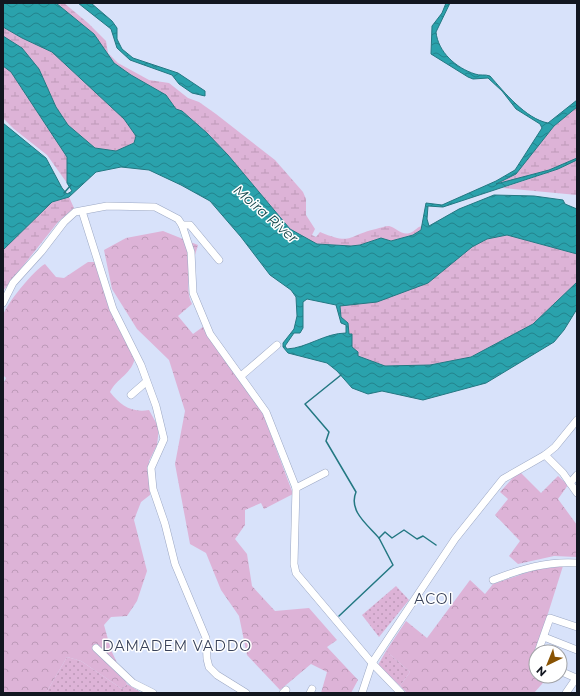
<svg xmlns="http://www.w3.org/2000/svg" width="580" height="696" viewBox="0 0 580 696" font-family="Montserrat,sans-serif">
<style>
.grass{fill:url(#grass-dots)}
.forest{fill:url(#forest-crowns)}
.wetland{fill:url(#wetland-marsh)}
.water{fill:url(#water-waves);stroke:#237882;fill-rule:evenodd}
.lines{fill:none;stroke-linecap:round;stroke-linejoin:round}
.stream{stroke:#237882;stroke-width:1.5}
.minor-casing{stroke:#9ca8c4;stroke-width:8}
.minor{stroke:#fff;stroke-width:7}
.labels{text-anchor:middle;stroke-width:3;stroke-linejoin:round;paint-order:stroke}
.water-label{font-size:14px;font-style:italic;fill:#194b4f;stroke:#fff}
.neighbourhood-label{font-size:14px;letter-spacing:1px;fill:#384159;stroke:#fff}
</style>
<defs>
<pattern id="grass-dots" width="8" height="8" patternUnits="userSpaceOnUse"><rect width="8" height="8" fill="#ddb3d7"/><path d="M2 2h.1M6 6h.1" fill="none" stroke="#bd99b8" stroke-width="1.8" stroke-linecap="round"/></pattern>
<pattern id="forest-crowns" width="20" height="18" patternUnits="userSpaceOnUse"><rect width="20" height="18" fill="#ddb3d7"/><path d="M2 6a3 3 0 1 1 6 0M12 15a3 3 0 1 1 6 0" fill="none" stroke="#bd99b8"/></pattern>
<pattern id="wetland-marsh" width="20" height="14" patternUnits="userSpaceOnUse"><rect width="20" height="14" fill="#ddb3d7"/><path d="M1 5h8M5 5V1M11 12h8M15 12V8" fill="none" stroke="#bd99b8"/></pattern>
<pattern id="water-waves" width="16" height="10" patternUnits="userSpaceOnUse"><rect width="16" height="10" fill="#2aa2ac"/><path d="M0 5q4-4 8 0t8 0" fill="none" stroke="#23838c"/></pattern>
</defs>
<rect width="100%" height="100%" fill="#d8e2fa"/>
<g class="grass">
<path d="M396,586L409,600L379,637L362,615Z"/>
<path d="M386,651L410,672L400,686L378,665Z"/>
<path d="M67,657L81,661L122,689L127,684L142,693H46Z"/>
</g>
<g class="forest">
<path d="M163,231L198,245C193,263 183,287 192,304L178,316L193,334L204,326L262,411L293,494L264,509L261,503L245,510V525L235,539L247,554L252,586L275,611L309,608L337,640L327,647L358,680L351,693H321L327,672L311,664L280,690L247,655L239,616L221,590L206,553L190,544L175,464L185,411L169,360L137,329L112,289L104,250L126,238Z"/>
<path d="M88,262H95L135,357C133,373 116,379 110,392C120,405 131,413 149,410L159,428L157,445L149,461L150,495L141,502L134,520L147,571L137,601L127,616L111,617L104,625L111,650L127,684L122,689L81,661L67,657L46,693H3V384L6,378L3,375C3,360 0,330 3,316C5,305 35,269 45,264L56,277L64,278Z"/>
<path d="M519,471L541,493L558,476L568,485L558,499L577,525V557L554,556L518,564L509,556L520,541L495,515L508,499L500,492Z"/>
<path d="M563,566L533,661L536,663V676H549L534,693H407L400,686L410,672L386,651L406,621L427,638L470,580L485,594L493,584L534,570Z"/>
</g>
<g class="wetland">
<path d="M56,3H64L88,23L106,41L108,53L118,63L149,80L169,83L188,98L199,102L216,114L275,160L303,192L306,199V215L315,229L312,235L316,237L320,232C353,246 348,235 376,229C380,228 385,226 389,226C397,228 402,237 412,232C416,230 417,227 422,226L421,230L413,235L391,241L381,238L360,245L351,246L317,244L290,229L228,155L207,133L182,111L176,109L166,95L131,75L114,63L94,34Z"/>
<path d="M3,27L22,38L52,52L124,119L136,136L134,143L116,151L95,148L68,125L56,107L39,69L22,48L3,36Z"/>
<path d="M3,66L11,72L67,157V183L47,155L14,129L3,118Z"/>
<path d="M577,107V158L549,170L497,184L516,174L554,126Z"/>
<path d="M577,160V195L503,188L558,169Z"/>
<path d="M69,197L74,208L58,222L3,291V250L52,202Z"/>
<path d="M507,235L577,254V282L533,324L471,357L430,365L385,366L358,356V352L352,347V334H349L348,323L341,317L340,306L428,283L472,247L487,239Z"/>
</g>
<g class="water">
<path d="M3,3H56L94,34L114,63L131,75L166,95L176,109L182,111L207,133L228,155L290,229L317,244L351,246L360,245L381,238L391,241L413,235L421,230L426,203L442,205L496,181L515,170L542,128L540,124L516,109L502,91L488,78L473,79L468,77L431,54L432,26L442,13L446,3H450L436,32C438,52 456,68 475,74C480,76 485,74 490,76C504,92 526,119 548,123L577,100V107L554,126L516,174L496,184L549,170L577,158V160L558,169L443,207L428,206L427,219L429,226L459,209L494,195L534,196L563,200L565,204L577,209V254L507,235L487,239L472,247L428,283L377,302L340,306L341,317L348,323L349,334H352V347L358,352V356L385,366L430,365L471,357L533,324L577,282V309L564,330L554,342L486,383L423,400L382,391L368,394L352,388L337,371L327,363L288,353L283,347V343L294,329L297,316L296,297L291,290L270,275L241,237L210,201L181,185L149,170L121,167L96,172L69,197L52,202L3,250V123L46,158L62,188L67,194L72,191L67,183V157L11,72L3,66V36L22,48L39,69L56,107L68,125L95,148L116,151L134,143L136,136L124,119L52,52L22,38L3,27ZM307,299L336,305L341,323L346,325V333C325,333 307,348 287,349L285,346L294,333H300L303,328V302Z"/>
<path d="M78,3H91L112,21L117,28V39L122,49L133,58L178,73L205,91V96L192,93L179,84L172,75L130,60L117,48L111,29Z"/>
</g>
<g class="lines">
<g class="stream">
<path d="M64,193L71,185"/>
<path d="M341,375L305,404L329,432L326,441L356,492C348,511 368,525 379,538L385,532L392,538L404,530L417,539L423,536L436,545"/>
<path d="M339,616L393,565L379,538"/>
</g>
<g class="minor-casing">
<g id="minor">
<path d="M82,211L113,309L141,365L156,406L164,439L151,468L153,489L165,524L175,564L206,638L207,659L209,667L217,675L246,693"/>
<path d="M182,225H190L219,260"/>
<path d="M3,303L13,283L41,252L64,222L75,212L107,206L155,207L178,219L182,225L191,252L193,293L210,334L266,412L296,488L294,564L296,573L372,663L401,693"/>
<path d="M241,376L277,345"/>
<path d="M131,395L146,382"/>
<path d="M545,455L563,473L577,493"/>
<path d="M570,483L577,475"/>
<path d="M296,488L325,473"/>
<path d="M493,580C521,569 547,561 577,563"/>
<path d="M544,637L577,650"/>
<path d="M96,648L133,683L153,693"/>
<path d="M538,652L550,618L577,627"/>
<path d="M536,659V661"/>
<path d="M560,671L576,678"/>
<path d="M283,693L286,690"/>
<path d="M310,693L312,689"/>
<path d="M362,693L372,663L455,539L503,479L545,455L555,447L577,420"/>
<path d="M566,693L577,677"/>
</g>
</g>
<use href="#minor" class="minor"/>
</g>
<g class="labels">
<g class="water-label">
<text transform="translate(266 214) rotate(41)" y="5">Moira River</text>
</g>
<g class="neighbourhood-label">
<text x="434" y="604">ACOI</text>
<text x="177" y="651">DAMADEM VADDO</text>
</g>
</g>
<rect width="580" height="696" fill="none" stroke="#121620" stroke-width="8"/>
<g transform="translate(548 664) rotate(223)"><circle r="19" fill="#ffffff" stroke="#a0a2a6"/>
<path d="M0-3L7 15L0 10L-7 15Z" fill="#895303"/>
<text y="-6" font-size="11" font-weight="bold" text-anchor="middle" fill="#121620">N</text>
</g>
</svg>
